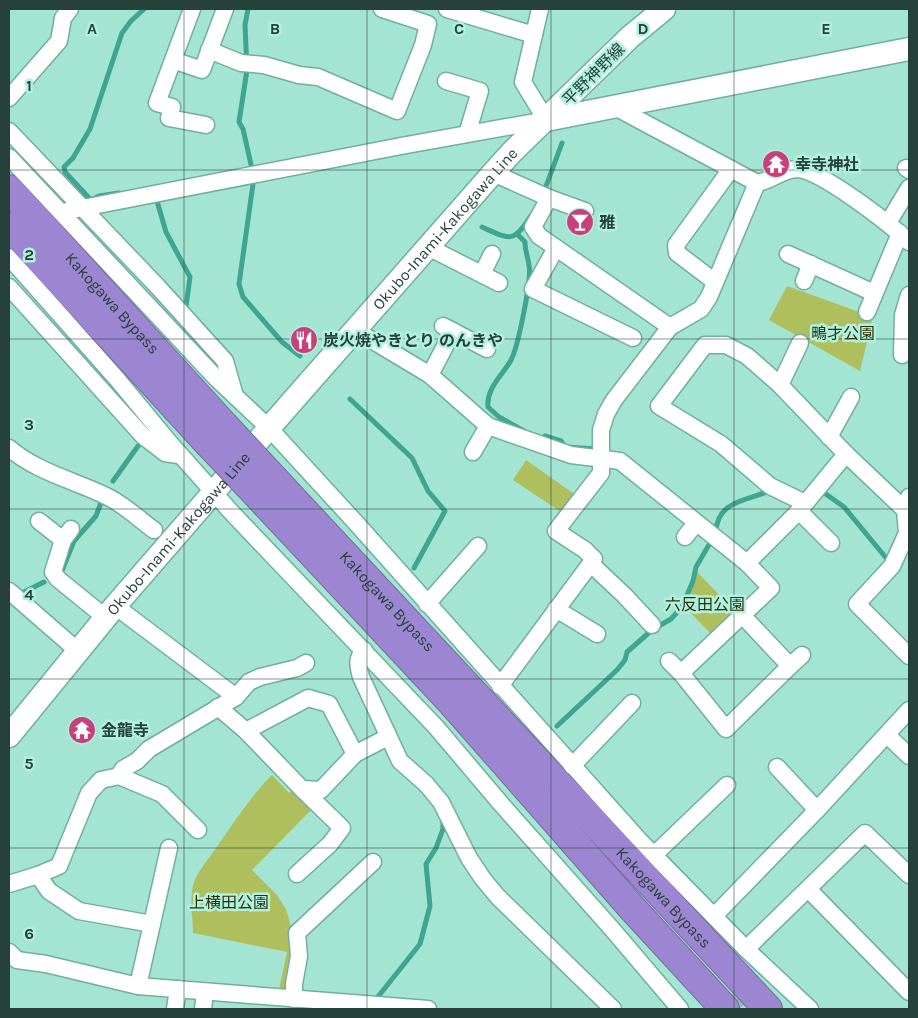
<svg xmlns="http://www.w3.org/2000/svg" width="918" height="1018" viewBox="0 0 918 1018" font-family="Karla,'Noto Sans JP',sans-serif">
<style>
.green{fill:#b0bf5d}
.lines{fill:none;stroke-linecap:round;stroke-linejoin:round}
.stream{stroke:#3ea590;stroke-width:5}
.street-tunnel{stroke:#8bc3b4;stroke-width:16;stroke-dasharray:16 8;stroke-linecap:butt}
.street-casing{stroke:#71afa0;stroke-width:19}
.secondary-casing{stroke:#71afa0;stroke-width:25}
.highway-casing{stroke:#736e9c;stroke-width:30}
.street{stroke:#fff;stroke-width:16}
.secondary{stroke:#fff;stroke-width:22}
.highway{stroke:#9c86d1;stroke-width:28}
.highway-bridge-casing{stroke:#736e9c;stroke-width:30;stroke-linecap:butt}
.highway-bridge{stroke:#9c86d1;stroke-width:28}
.grid{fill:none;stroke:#26403a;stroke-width:1;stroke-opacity:0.55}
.labels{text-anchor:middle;stroke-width:5;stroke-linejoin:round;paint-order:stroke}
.street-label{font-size:16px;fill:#26403a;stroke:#b0f1e0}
.poi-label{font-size:16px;font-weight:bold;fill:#26403a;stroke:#b0f1e0;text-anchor:start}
.park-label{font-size:16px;fill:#2c3106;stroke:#b0f1e0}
.grid-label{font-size:16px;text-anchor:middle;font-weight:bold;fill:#26403a;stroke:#b0f1e0;stroke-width:5;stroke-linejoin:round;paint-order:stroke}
</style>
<rect width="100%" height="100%" fill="#a4e4d3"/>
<g class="green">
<path d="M787,286L873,317L860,371L769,320Z"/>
<path d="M526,460L577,496L564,514L513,480Z"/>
<path d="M697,572L736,612L712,635L686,608Z"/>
<path d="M272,775L289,793L293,789L313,808L252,870L277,895L286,909L292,930L296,958L288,990L279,989L287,952L193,933C193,919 190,905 192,891C194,875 205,864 214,851C232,825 249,798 272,775Z"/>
</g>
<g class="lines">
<g class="stream">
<path d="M248,9L245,25L247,70L239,122L243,129L252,169"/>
<path d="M253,184L239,284L243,297L282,342L300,356"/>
<path d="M545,189L562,143"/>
<path d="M119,193L99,196L91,200L65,172L64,167L73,158L90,129L122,33L131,21L144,9"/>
<path d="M153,197L157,201L166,232L190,277L186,307"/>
<path d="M482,227C509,239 513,244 530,217"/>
<path d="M517,234L525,242C525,251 528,257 529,265C532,279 518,347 511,360C503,375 486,388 488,407L499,417L524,431"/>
<path d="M350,399L412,458L428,491L445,511L414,568"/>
<path d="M541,438L543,439L545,436L561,441L565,447L597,449"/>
<path d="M113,481L138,446"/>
<path d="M823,492L844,507L887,559"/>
<path d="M716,529C720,500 747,501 769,491"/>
<path d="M61,573L74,541L96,516L102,500"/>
<path d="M18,595L44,582"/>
<path d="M557,726L617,670L625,660L627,652L652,630L671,619L682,607L693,581L696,567L710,543"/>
<path d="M377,998L420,944L430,906L426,864L436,848L443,829V821"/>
</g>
<path class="street-tunnel" d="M728,1009L769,970"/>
<g class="street-casing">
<g id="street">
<path d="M192,9L157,103L172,107L169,118L206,125"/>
<path d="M447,9L534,35"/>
<path d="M209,50L241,63L264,65L299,75L318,77L397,111L423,45L428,24L382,9"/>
<path d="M173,60L202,70L225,9"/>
<path d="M446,81L480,91L467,134"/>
<path d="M9,98L59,41L63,18L70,9"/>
<path d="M615,107L757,183C771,181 783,169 797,169C821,170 890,224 909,242"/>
<path d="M9,131L158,287L225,361L235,396L269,428L357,524L640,841L746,949L810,1009"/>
<path d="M9,157L217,379L234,395"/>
<path d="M906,168L909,170"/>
<path d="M493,173L549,198L585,211"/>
<path d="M549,198L533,227L539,236L670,327"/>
<path d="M67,211L401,146L546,120L523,82L540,9"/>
<path d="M888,223L909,188"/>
<path d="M428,247L499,283"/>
<path d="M556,248L533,289L633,338"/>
<path d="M788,254L874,293"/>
<path d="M9,257L117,379L169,442L233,514L436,727L502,805L612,929L680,1009"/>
<path d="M482,274L492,254"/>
<path d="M804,281L811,264"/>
<path d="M715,282L677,253L676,245L731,169"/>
<path d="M9,287L143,436L165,453L178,455"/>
<path d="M867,312L900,233"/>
<path d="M443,326L487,349"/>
<path d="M355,330L430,375L488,426L571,455L620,461L747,563L771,588L681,673L726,729L790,666L742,615"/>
<path d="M902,355L903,315L909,295"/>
<path d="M430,375L453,331"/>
<path d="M780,385L800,343"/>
<path d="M829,437L851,397"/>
<path d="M9,448C37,472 73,480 106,496C122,503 139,519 154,530"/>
<path d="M473,452L488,426"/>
<path d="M909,497L905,510L907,533L892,566L857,604L909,656"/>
<path d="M805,503L770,486L721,444L659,406L705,345H726L747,356L780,385L846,454L905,510"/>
<path d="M799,511L831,543"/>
<path d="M39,521L63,540"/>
<path d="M71,529L63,540L53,572L58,579L106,618"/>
<path d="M685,537L696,523"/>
<path d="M747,563L799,511L846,454"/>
<path d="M591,564L624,595L652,625"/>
<path d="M9,591L78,651"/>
<path d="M427,604L478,546"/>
<path d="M115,606L236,697"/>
<path d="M556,609L597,634"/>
<path d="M364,650C356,659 358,666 361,677L400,761L426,784L441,802L469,858L483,879L498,897L613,1009"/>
<path d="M669,661L681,673"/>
<path d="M790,666L802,655"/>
<path d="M500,686L594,559L585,550L556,531L601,473V430L606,414L614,400L670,327L701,309L709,297L757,183"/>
<path d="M218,707L246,731L302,789L321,790L355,754L388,737"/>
<path d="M246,731L308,698L329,704L355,754"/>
<path d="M887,735L909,756"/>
<path d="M572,766L632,703"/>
<path d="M777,767L817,810"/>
<path d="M119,776L123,769L137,761L149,749L236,697L249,682L260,677L297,668L306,663"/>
<path d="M654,855L727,785"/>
<path d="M297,874L330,844L342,828L302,789"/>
<path d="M38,875L49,891L79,911L152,924"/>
<path d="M9,884L38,875L59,866L89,793L101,780L119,776L162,794L198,830"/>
<path d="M808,889L909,992"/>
<path d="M715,915L817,810L909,710"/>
<path d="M746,949L865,833L909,875"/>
<path d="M9,952L17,960L46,964L138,986L428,1009"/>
<path d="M138,986L169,848"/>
<path d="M294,999V984L299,956L297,933L373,862"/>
<path d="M175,1009L178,989"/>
<path d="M203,1009L205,992"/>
</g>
</g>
<g class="secondary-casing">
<g id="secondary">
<path d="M546,120L909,49"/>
<path id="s1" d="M9,736L115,606L290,404L493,173L512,152L630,37L664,9"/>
</g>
</g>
<g class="highway-casing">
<g id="highway">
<path id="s2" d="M9,189L224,425"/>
<path d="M9,226L208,443"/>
<path id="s3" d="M276,481L768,1009"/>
<path d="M260,498L452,703L632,908L725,1009"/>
</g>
</g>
<use href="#street" class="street"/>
<use href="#secondary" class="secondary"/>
<use href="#highway" class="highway"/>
<g class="highway-bridge-casing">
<g id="highway-bridge">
<path d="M224,425L276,481"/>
<path d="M208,443L260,498"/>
</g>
</g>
<use href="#highway-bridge" class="highway-bridge"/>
</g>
<path class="grid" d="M184,9V1009M367,9V1009M551,9V1009M734,9V1009M9,170H909M9,339H909M9,509H909M9,679H909M9,848H909"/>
<defs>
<g id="temple-disc" transform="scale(1.4375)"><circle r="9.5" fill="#c83f7c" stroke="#b0f1e0"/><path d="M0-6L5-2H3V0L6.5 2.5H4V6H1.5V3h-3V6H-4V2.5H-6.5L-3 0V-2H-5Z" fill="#fff"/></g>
<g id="bar-disc" transform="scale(1.4375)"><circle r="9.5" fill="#c83f7c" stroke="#b0f1e0"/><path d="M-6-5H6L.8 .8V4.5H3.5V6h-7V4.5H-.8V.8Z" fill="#fff"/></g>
<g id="restaurant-disc" transform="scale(1.4375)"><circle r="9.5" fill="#c83f7c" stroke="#b0f1e0"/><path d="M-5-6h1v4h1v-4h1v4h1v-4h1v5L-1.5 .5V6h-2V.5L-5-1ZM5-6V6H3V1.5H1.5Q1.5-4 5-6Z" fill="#fff"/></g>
</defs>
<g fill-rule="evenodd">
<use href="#temple-disc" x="776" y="164"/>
<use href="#bar-disc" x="580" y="222"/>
<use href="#restaurant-disc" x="304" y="340"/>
<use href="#temple-disc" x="82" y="730"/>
</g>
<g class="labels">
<g class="street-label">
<text transform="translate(593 74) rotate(-45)" y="6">平野神野線</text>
<text dy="6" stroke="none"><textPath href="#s1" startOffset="669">Okubo-Inami-Kakogawa Line</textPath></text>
<text dy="6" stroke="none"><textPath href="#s2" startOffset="154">Kakogawa Bypass</textPath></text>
<text dy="6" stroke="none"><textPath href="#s1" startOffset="264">Okubo-Inami-Kakogawa Line</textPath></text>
<text dy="6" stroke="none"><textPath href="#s3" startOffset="164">Kakogawa Bypass</textPath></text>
<text dy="6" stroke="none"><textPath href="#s3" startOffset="569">Kakogawa Bypass</textPath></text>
</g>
<g class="poi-label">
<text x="795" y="170">幸寺神社</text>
<text x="599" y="228">雅</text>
<text x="323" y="346">炭火焼やきとり のんきや</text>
<text x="101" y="736">金龍寺</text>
</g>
<g class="park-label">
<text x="843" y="339">鴫才公園</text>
<text x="705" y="610">六反田公園</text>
<text x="229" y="908">上横田公園</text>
</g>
</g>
<g class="grid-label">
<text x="92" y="34">A</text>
<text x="275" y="34">B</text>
<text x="459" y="34">C</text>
<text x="643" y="34">D</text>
<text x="826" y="34">E</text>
<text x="29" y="91">1</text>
<text x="29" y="260">2</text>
<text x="29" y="430">3</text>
<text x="29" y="600">4</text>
<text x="29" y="769">5</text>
<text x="29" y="939">6</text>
</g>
<rect width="918" height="1018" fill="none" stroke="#26403a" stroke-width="20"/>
</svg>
